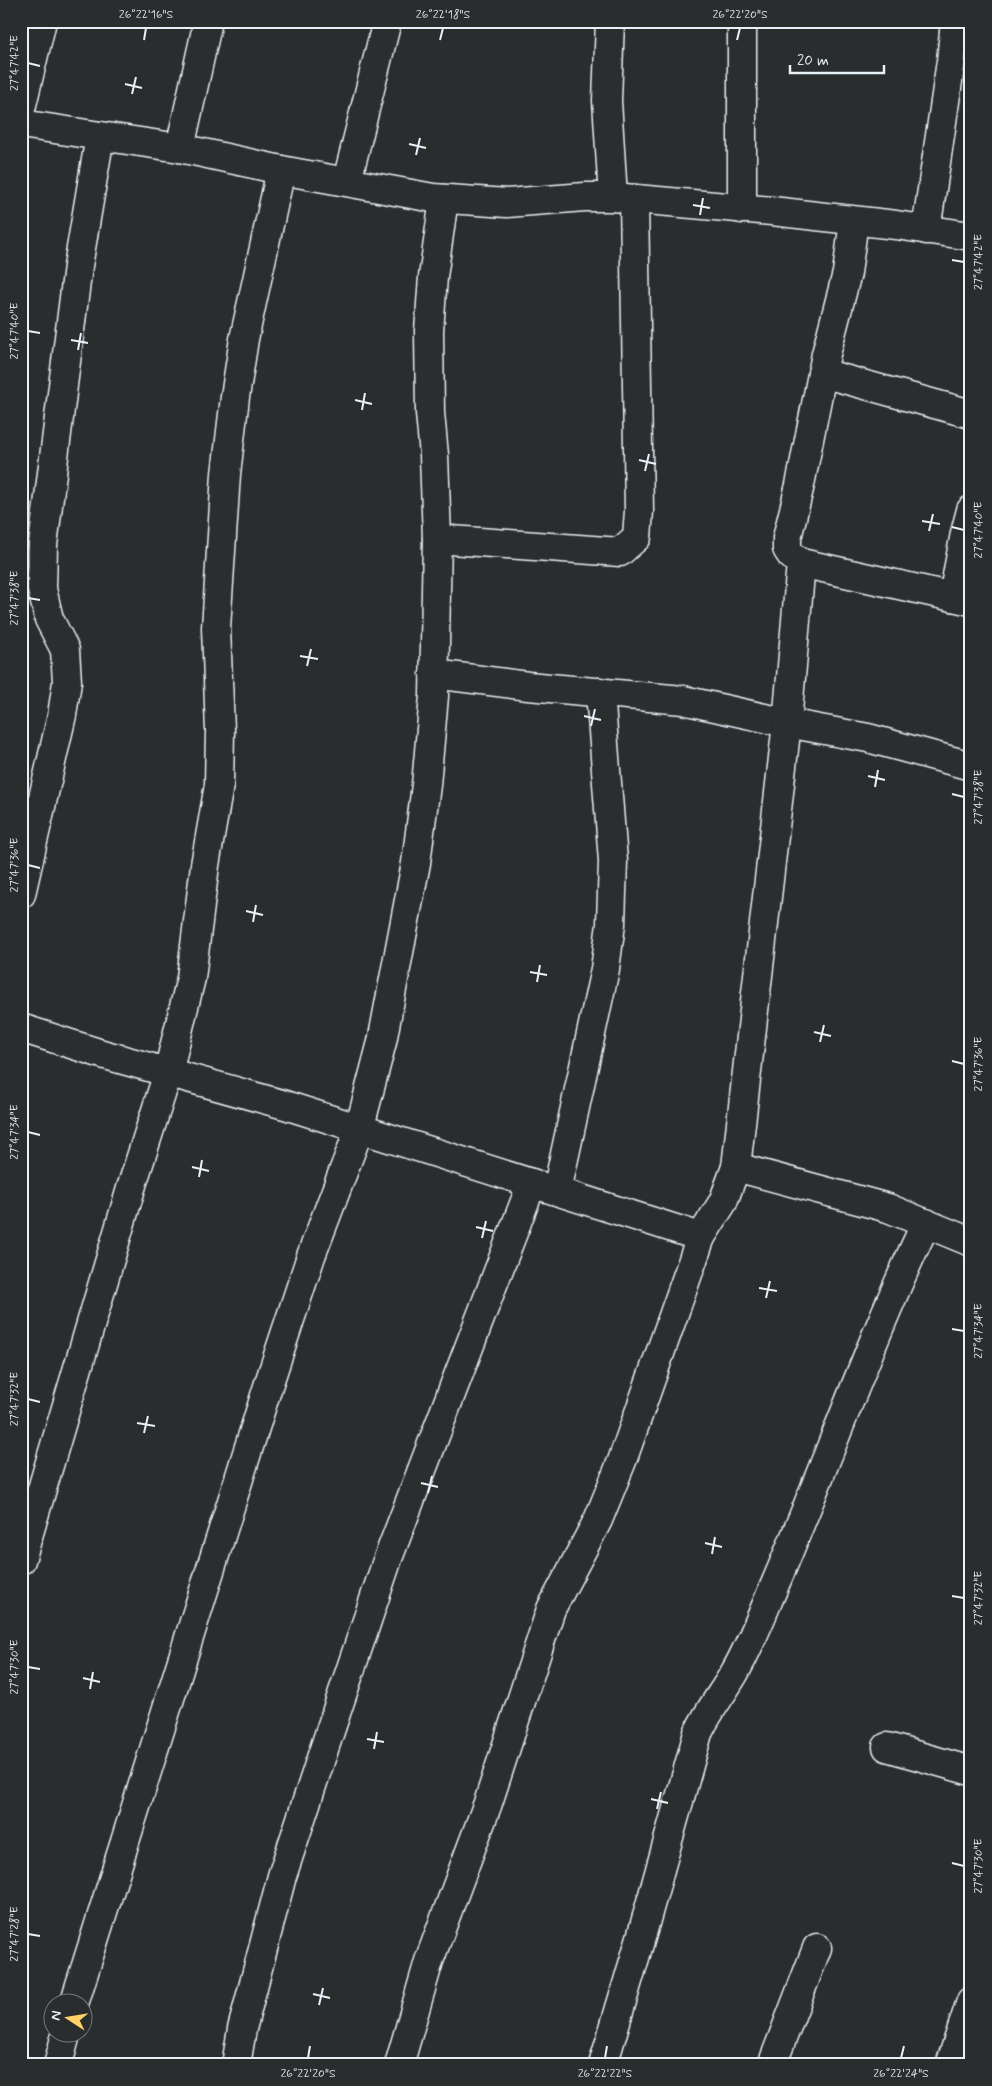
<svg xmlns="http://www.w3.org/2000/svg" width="992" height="2086" viewBox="0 0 992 2086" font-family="Mynerve,sans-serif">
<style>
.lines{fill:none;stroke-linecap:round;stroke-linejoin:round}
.minor-casing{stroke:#e8f1f8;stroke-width:31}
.minor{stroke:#2a2d2e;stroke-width:28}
.ticks{fill:none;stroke:#e8f1f8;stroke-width:2}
.neatline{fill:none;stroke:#e8f1f8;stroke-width:2}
.ticks-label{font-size:12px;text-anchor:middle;fill:#e8f1f8}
</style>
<rect width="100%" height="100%" fill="#2a2d2e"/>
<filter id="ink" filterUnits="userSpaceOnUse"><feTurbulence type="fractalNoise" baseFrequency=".02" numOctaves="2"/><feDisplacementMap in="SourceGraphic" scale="10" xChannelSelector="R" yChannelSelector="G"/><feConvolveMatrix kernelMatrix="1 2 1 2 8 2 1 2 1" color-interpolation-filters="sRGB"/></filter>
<g filter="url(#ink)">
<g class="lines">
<g class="minor-casing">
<g id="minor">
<path d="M610,21L607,101L613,197"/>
<path d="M742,21V209"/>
<path d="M21,109L42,21"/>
<path d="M21,124L180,148L281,170L433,198L507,203L585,197H613L772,211L896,225L971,236"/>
<path d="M180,148L208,21"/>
<path d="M347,181L387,21"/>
<path d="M854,221L847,273L826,354L800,485L787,538V549L791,555L801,563L971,601"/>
<path d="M926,230L951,61L955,21"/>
<path d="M822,373L971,414"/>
<path d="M437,539L620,552L637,537L639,511L634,199"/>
<path d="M953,597L965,533L971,510"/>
<path d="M434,674L528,686L683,700L787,723L868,738L971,766"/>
<path d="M21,894L62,715L67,682L65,650L49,619L42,589L43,545L78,266L100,136"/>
<path d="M21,1028L102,1054L285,1105L701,1237L723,1202L736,1167L888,1208L971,1242"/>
<path d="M736,1167L787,723L801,563"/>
<path d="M557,1191L605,969L611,924L613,861L600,692"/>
<path d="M21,1560L132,1185L168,1073L191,978L205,865L219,785L220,731L216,628L226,474L235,397L244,339L281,170"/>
<path d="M887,1747L971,1771"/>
<path d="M74,2004L269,1383L311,1256L359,1130L382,1042L416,863L426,785L434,696L437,539L434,455L430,413L429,331L433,277L444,199"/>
<path d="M58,2065L66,2034"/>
<path d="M236,2065L242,2029L282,1876L340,1701L387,1561L532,1183"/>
<path d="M399,2065L429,1961L488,1803L551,1609L598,1520L622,1461L701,1237"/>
<path d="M603,2065L642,1934L698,1733C708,1711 723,1693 735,1672C751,1644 763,1612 776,1582C827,1463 870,1340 926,1223"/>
<path d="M772,2065L817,1948"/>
<path d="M950,2065L971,2001"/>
</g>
</g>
<use href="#minor" class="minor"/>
</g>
</g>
<path class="ticks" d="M144,40L146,28M440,40L443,28M737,40L740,28M28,63L40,66M125,84L142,88M132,94L136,77M409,144L426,148M416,155L420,138M693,205L710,208M700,215L703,198M952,260L964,262M28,331L40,333M71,340L88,343M78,350L81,333M355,400L372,404M362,410L365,393M639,460L656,464M645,471L649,454M922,521L940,524M952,527L964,530M929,531L933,514M28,598L40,600M300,656L318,659M307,666L311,649M584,716L601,720M591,726L595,709M868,776L885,780M875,787L878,770M952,794L964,797M28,865L40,868M246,911L263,915M253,922L256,905M530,972L547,975M537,982L540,965M814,1032L831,1036M820,1042L824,1025M952,1061L964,1064M28,1132L40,1135M192,1167L209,1171M199,1177L202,1160M476,1227L493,1231M482,1238L486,1221M759,1288L777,1291M766,1298L770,1281M952,1329L964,1331M28,1399L40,1402M137,1423L155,1426M144,1433L148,1416M421,1483L438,1487M428,1493L432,1476M705,1543L722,1547M712,1554L715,1537M952,1596L964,1598M28,1667L40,1669M83,1678L100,1682M90,1689L93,1672M367,1739L384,1742M374,1749L377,1732M651,1799L668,1803M657,1809L661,1792M952,1863L964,1866M28,1934L40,1936M313,1994L330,1998M319,2005L323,1988M308,2058L310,2046M605,2058L607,2046M901,2058L904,2046"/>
<rect width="992" height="2086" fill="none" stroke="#2a2d2e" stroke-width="55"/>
<g transform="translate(68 2018) rotate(282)"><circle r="24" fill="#2a2d2e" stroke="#767b7f"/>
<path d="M0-4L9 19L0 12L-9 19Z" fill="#ffd166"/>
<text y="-8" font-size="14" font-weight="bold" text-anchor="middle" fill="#e8f1f8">N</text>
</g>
<path d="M790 65v8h94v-8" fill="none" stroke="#e8f1f8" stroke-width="2.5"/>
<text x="797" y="65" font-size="15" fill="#e8f1f8" stroke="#2a2d2e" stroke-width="4" paint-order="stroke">20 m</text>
<rect x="28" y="28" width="936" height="2030" class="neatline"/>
<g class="ticks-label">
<text x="146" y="18">26°22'16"S</text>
<text x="443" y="18">26°22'18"S</text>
<text x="740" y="18">26°22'20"S</text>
<text transform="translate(14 63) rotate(-90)" y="4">27°47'42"E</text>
<text transform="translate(978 262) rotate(-90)" y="4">27°47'42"E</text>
<text transform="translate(14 331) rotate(-90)" y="4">27°47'40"E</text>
<text transform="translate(978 530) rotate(-90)" y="4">27°47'40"E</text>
<text transform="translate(14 598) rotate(-90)" y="4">27°47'38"E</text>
<text transform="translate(978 797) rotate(-90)" y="4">27°47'38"E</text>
<text transform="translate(14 865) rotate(-90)" y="4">27°47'36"E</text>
<text transform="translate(978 1064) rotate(-90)" y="4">27°47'36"E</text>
<text transform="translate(14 1132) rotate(-90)" y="4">27°47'34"E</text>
<text transform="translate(978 1331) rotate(-90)" y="4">27°47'34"E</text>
<text transform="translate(14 1399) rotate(-90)" y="4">27°47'32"E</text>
<text transform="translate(978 1598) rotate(-90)" y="4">27°47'32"E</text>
<text transform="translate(14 1667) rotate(-90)" y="4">27°47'30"E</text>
<text transform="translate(978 1866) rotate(-90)" y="4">27°47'30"E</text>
<text transform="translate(14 1934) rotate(-90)" y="4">27°47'28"E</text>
<text x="308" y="2077">26°22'20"S</text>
<text x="605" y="2077">26°22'22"S</text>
<text x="901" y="2077">26°22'24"S</text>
</g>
</svg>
